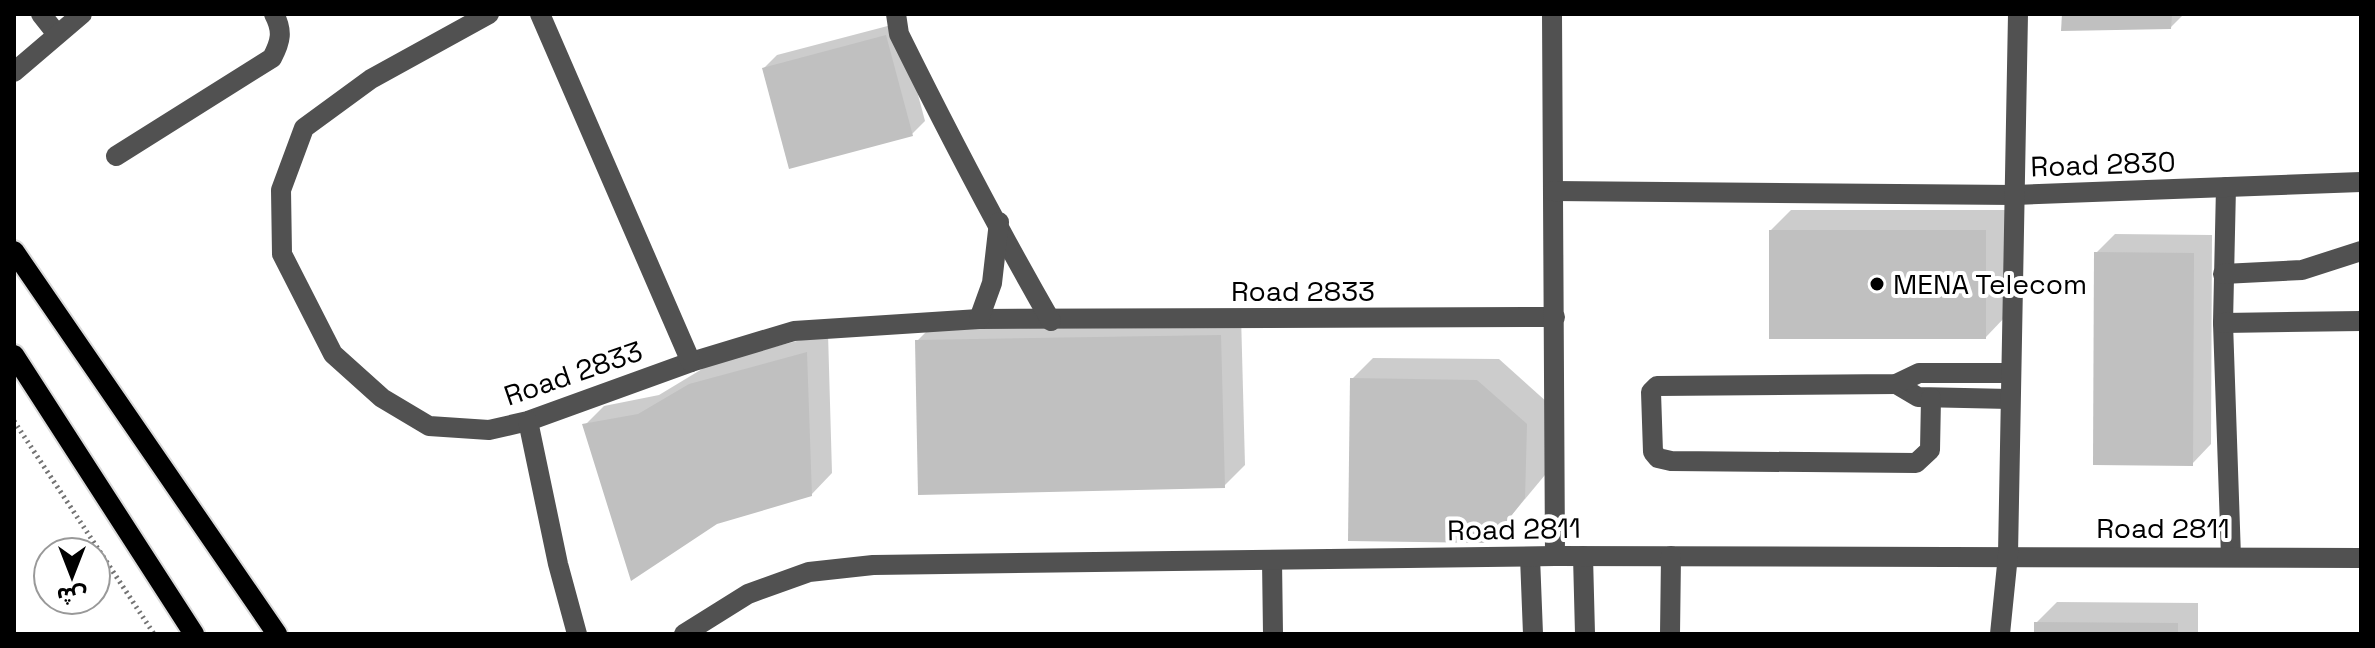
<svg xmlns="http://www.w3.org/2000/svg" width="2375" height="648" viewBox="0 0 2375 648" font-family="'Space Grotesk','Noto Sans Arabic',sans-serif">
<style>
.shadow{fill:#0003}
.building{fill:#c0c0c0}
.lines{fill:none;stroke-linecap:round;stroke-linejoin:round}
.major-casing{stroke:#dbdbdb;stroke-width:24}
.path{stroke:#737373;stroke-width:5;stroke-dasharray:2 4;stroke-linecap:butt}
.minor{stroke:#515151;stroke-width:20}
.major{stroke:#000;stroke-width:20}
.poi-dot{fill:#000;stroke:#fff;stroke-width:3}
.labels{text-anchor:middle;stroke-width:8;stroke-linejoin:round;paint-order:stroke}
.street-label{font-size:28px;fill:#000;stroke:#fff}
.poi-label{font-size:28px;fill:#000;stroke:#fff;text-anchor:start}
</style>
<rect width="100%" height="100%" fill="#fff"/>
<g class="shadow">
<path d="M2064,14H2184L2171,27Z"/>
<path d="M899,23L925,121L912,134L764,68L777,55Z"/>
<path d="M1791,210H2006V316L1986,337L1771,230Z"/>
<path d="M2115,234L2212,235L2211,444L2192,464L2096,253Z"/>
<path d="M1241,315L1245,465L1224,486L917,341L938,320Z"/>
<path d="M828,333L832,473L811,495L585,425L604,406L659,395L712,363Z"/>
<path d="M1373,358L1499,359L1548,403L1545,475L1490,541L1352,379Z"/>
<path d="M2057,602L2198,603V634H2036V623Z"/>
</g>
<g class="building">
<path d="M2062,14H2172L2171,29L2061,31Z"/>
<path d="M886,35L913,136L789,169L762,68Z"/>
<rect x="1769" y="230" width="217" height="109"/>
<path d="M2094,252L2194,253L2193,466L2093,465Z"/>
<path d="M1221,335L1225,488L918,495L915,340Z"/>
<path d="M807,352L812,496L717,524L631,581L582,424L638,414L689,384Z"/>
<path d="M1350,378L1477,380L1527,424L1525,498L1490,543L1348,541Z"/>
<path d="M2034,622L2178,623V634H2034Z"/>
</g>
<g class="lines">
<g class="major-casing">
<g id="major">
<path d="M14,251L277,634"/>
<path d="M14,355L194,634"/>
</g>
</g>
<path class="path" d="M14,421L154,634"/>
<g class="minor">
<path d="M41,14L56,33"/>
<path d="M489,14L371,79L304,128L281,190L282,254L333,354L382,398L429,426L489,430L528,421L691,362L794,331L979,319L1555,317"/>
<path d="M540,14L691,362"/>
<path d="M896,14L899,34C947,131 997,227 1051,321"/>
<path d="M1552,14L1555,556"/>
<path d="M14,72L82,14"/>
<path d="M116,156L272,58C281,41 283,31 274,14"/>
<path d="M2226,187L2223,323L2231,557"/>
<path d="M1553,191L2015,195L2361,182"/>
<path d="M2223,274L2302,270L2361,251"/>
<path d="M979,319L992,283L999,222"/>
<path d="M2223,323L2361,321"/>
<path d="M1896,384L1918,397L2010,399"/>
<path d="M1931,398L1930,450L1916,463L1671,461L1658,458L1653,452L1651,392L1657,386L1896,384L1919,373H2011"/>
<path d="M528,421L558,564L577,634"/>
<path d="M1583,556L1585,634"/>
<path d="M1530,557L1533,634"/>
<path d="M1272,560L1273,634"/>
<path d="M684,634L748,594L809,572L873,565L1555,556L2361,558"/>
<path d="M1670,634L1671,556"/>
<path d="M2000,634L2008,555L2018,14"/>
</g>
<use href="#major" class="major"/>
</g>
<circle class="poi-dot" cx="1877" cy="284" r="8"/>
<g class="labels">
<g class="street-label">
<text transform="translate(2103 164) rotate(-2)" y="10">Road 2830</text>
<text x="1303" y="301">Road 2833</text>
<text transform="translate(573 373) rotate(-19)" y="10">Road 2833</text>
<text x="2163" y="538">Road 2811</text>
<text transform="translate(1514 529) rotate(-1)" y="10">Road 2811</text>
</g>
<g class="poi-label">
<text x="1893" y="294">MENA Telecom</text>
</g>
</g>
<rect width="2375" height="648" fill="none" stroke="#000000" stroke-width="32"/>
<g transform="translate(72 576) rotate(180)"><circle r="38" fill="#ffffff" stroke="#999999" stroke-width="2"/>
<path d="M0-6L14 30L0 20L-14 30Z" fill="#000000"/>
<text y="-12" font-size="22" font-weight="bold" text-anchor="middle" fill="#000000">ش</text>
</g>
</svg>
